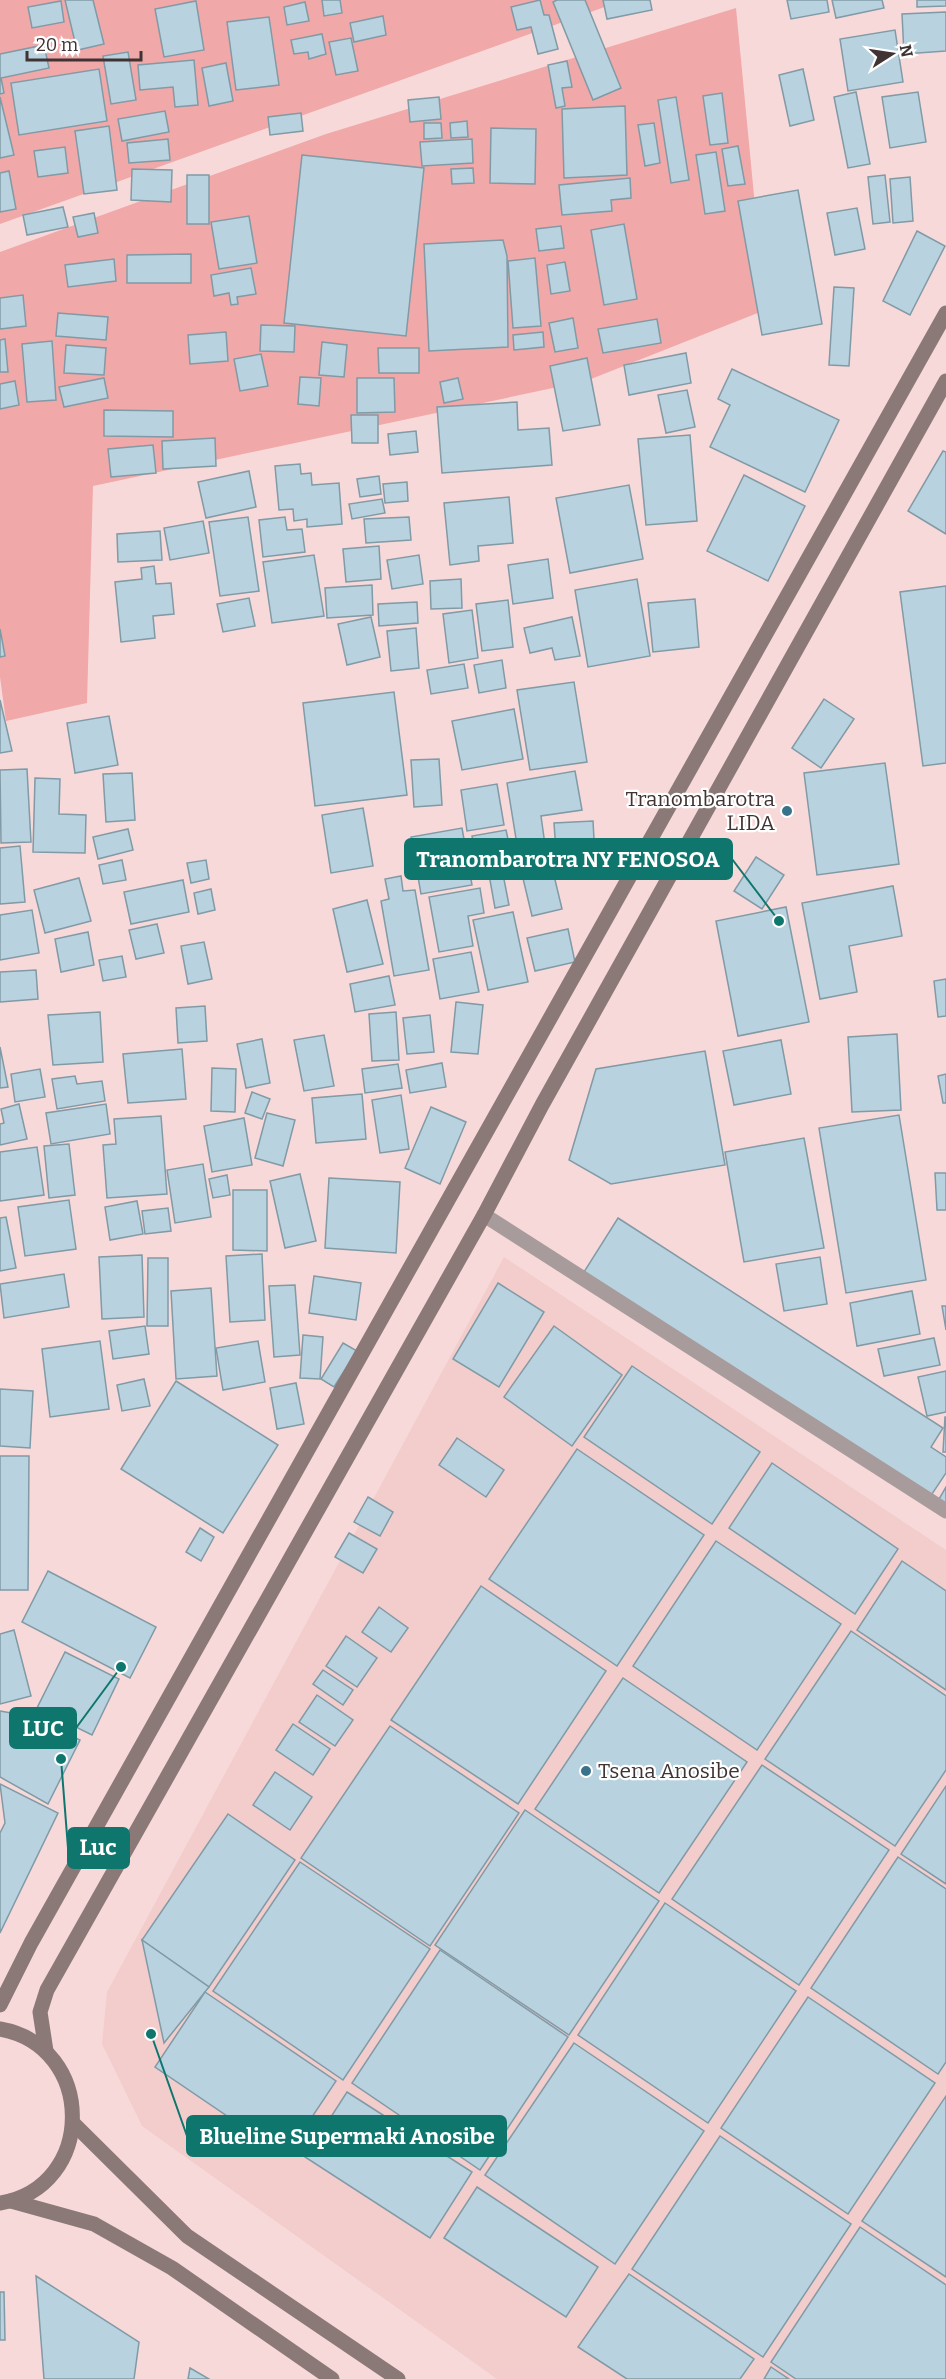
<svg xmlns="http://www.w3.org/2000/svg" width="946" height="2379" viewBox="0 0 946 2379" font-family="Bitter,serif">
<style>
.built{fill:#f3cccc}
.green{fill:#f1a8a8}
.building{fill:#b8d2df;stroke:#809aa6;stroke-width:1.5}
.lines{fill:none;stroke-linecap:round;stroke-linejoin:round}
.street{stroke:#a89b9b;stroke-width:15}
.secondary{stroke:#8b7978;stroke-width:15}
.poi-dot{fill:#39728b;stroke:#fff;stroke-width:2}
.labels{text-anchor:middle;stroke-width:4.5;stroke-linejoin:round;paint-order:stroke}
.poi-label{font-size:21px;fill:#3f3333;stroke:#fff;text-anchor:end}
.leader{fill:none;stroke:#0f766e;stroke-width:2}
.callout-dot{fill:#0f766e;stroke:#fff;stroke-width:2}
.callout{fill:#0f766e;stroke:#0f766e;stroke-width:2}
.callout-label{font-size:22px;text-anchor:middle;font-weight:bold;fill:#fff}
</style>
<rect width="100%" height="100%" fill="#f8d9d9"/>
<path class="built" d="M504,1257L946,1550V2379H497L142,2126L102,2044L107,1992Z"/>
<g class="green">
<path d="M0,0H624L0,224Z"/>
<path d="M736,8L765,310L586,381L93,486L87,703L6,721L0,677V252L326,134Z"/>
</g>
<g class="building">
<path d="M65,0H93L104,44L65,53L62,45L75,42Z"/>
<path d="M322,0H340L342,13L324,16Z"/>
<path d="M540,0L544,15H549L558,49L538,54L531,27L517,30L511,7Z"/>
<path d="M557,0H585L621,88L593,100L553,2Z"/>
<path d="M603,0H650L652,10L607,19Z"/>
<path d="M787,0H827L829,12L791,19Z"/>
<path d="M832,0H882L884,8L836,18Z"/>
<path d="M917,0H946V6L917,7Z"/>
<path d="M61,1L64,22L32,28L28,7Z"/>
<path d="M196,1L204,50L164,57L155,9Z"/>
<path d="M305,2L309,21L287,25L284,7Z"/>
<path d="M946,12V51L904,54L902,14Z"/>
<path d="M383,16L386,35L354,42L350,23Z"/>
<path d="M269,17L279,85L236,90L227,22Z"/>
<path d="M895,30L903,82L848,91L840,39Z"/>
<path d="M322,34L326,54L309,59L308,52L294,54L291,40Z"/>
<path d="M351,38L358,71L336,75L329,42Z"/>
<path d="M44,45L49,68L1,78L4,93L0,94V54Z"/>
<path d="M128,52L136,100L111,104L103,56Z"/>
<path d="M194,60L198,105L175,107L173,87L140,90L138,65Z"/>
<path d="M567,61L572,87L562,88L565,106L556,108L548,65Z"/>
<path d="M226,63L233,101L209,106L202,68Z"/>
<path d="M99,69L107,121L19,135L11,83Z"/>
<path d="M803,69L814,120L790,126L779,75Z"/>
<path d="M856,92L870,164L848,168L834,97Z"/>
<path d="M918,92L926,142L890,148L882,97Z"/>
<path d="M722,93L728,143L710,145L703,96Z"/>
<path d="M0,97L14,155L0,158Z"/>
<path d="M439,97L441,119L410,122L408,100Z"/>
<path d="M676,97L689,180L671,183L658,100Z"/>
<path d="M625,106L627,175L564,178L562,109Z"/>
<path d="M165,111L169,132L122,141L118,119Z"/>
<path d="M301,113L303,131L270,135L268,117Z"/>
<path d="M467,121L468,137L451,138L450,123Z"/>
<path d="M424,123H441L442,138L424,139Z"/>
<path d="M654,123L660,163L645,166L638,125Z"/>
<path d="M109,126L117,190L84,194L75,131Z"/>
<path d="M491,128L536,129L535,184L490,183Z"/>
<path d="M168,139L170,160L129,163L127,143Z"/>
<path d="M472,139L473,163L422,166L420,142Z"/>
<path d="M738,146L745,184L728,186L722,149Z"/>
<path d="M65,147L68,173L38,177L34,151Z"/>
<path d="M716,152L725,211L705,214L696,155Z"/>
<path d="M302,155L424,168L406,336L284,323Z"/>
<path d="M473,168L474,183L452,184L451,169Z"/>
<path d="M132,169L172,170L171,202L131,200Z"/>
<path d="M9,171L16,209L0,212V173Z"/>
<rect x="187" y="175" width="22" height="49"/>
<path d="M885,175L890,222L873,224L868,177Z"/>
<path d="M910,177L913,221L893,223L890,179Z"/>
<path d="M630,178L631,198L611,200L612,211L562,215L559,185Z"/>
<path d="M798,190L822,324L762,335L738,201Z"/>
<path d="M63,207L68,227L27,235L23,215Z"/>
<path d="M857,208L865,249L835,255L827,213Z"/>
<path d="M94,213L98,233L78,237L73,217Z"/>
<path d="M249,216L257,263L219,269L211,222Z"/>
<path d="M624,224L637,299L604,305L591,230Z"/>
<path d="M561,226L564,248L539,251L536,229Z"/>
<path d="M917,231L945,246L910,315L883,301Z"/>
<path d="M503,240L507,256L508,347L429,351L424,244Z"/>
<path d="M191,254V283H127V255Z"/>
<path d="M535,258L541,326L513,328L508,261Z"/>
<path d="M114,259L116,281L68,287L65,265Z"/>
<path d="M565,262L570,291L551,294L547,265Z"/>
<path d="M251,268L256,294L237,297L238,304L231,305L229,293L214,296L211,275Z"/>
<path d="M834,287L854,288L849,366L829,365Z"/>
<path d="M23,295L26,326L0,329V298Z"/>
<path d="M58,313L108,317L106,340L56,336Z"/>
<path d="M573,318L578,348L555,352L549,323Z"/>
<path d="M657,319L661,343L603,353L598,329Z"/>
<path d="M261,325L295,326L294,352L260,351Z"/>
<path d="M226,332L228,361L190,364L188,335Z"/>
<path d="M543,332L544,347L514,350L513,335Z"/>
<path d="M5,339L8,372H0V340Z"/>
<path d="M52,341L56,400L27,402L22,344Z"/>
<path d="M322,342L347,345L344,377L319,375Z"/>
<path d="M66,345L106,348L104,375L64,373Z"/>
<path d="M378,348H419V373H379Z"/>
<path d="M686,353L691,383L629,395L624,365Z"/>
<path d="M261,354L268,386L240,391L234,359Z"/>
<path d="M587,358L600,425L563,431L550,366Z"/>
<path d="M732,369L839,420L805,492L710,447L730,405L718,399Z"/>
<path d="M300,377L321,378L319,406L298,404Z"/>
<path d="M104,378L108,398L64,407L59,387Z"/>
<path d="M357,378H394L395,412L357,413Z"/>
<path d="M458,378L463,399L444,403L440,382Z"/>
<path d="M15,381L19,405L0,409V384Z"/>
<path d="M687,390L695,427L666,433L658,395Z"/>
<path d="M517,402L518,430L549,428L552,465L442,473L437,407Z"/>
<path d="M104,410L173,411V437L104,436Z"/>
<path d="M351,415H378V443H352Z"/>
<path d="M416,431L418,452L390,455L388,434Z"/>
<path d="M690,435L697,521L646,525L638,439Z"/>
<path d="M215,438L216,466L163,469L162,441Z"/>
<path d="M153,445L156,473L111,477L108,449Z"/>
<path d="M943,451L946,452V534L908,511Z"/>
<path d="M300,464L301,474L311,473L312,485L339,483L342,524L307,527V519L294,521L293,509L279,510L275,466Z"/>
<path d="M249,471L256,507L206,518L198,482Z"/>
<path d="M744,475L805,506L768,581L707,551Z"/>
<path d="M379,476L381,494L360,497L357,479Z"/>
<path d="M407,482L408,501L385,503L383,484Z"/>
<path d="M629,485L643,559L570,573L556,498Z"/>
<path d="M509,497L513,543L478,546L479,561L450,565L444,503Z"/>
<path d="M382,499L385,513L352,519L349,504Z"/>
<path d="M248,517L259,591L220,596L209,522Z"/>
<path d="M285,517L287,530L302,529L305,552L263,557L259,520Z"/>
<path d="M409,517L411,540L366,543L364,519Z"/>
<path d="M203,521L209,553L170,560L164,528Z"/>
<path d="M160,531L162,560L118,562L117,534Z"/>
<path d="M379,546L381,579L346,582L343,549Z"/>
<path d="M314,555L324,616L272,623L263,562Z"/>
<path d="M419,555L423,584L392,589L387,560Z"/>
<path d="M548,559L553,598L513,604L508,565Z"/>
<path d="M154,566L156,584L171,583L174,614L153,616L155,638L121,642L115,582L142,579L141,568Z"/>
<path d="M461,579L462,608L431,609L430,581Z"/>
<path d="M637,579L650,656L588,667L575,590Z"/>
<path d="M372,585L373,615L327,618L325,588Z"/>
<path d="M946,586V763L923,766L900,592Z"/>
<path d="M249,598L255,626L223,632L217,604Z"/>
<path d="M695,599L699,647L653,652L648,603Z"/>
<path d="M508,600L513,647L482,651L476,604Z"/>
<path d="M417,602L418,623L379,626L378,604Z"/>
<path d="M472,610L478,658L449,663L443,614Z"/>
<path d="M371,617L380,657L347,665L338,624Z"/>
<path d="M572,617L580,656L555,660L552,648L530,653L524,628Z"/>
<path d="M416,628L419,668L391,671L387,631Z"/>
<path d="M0,629L5,656L0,657Z"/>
<path d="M502,660L506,688L479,693L474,665Z"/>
<path d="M464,664L468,688L431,694L427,670Z"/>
<path d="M574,682L587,762L530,770L517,690Z"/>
<path d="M394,692L407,795L315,806L303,703Z"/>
<path d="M824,699L854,719L821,768L792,748Z"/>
<path d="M0,700L12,751L0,753Z"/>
<path d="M514,709L523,759L462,770L452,721Z"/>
<path d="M109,716L118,765L75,773L67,723Z"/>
<path d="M439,759L442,805L414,807L411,760Z"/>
<path d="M885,763L899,864L817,875L804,773Z"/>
<path d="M27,769L31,842L1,843L0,770Z"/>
<path d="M575,771L582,810L541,816L546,852L519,857L507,783Z"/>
<path d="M132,773L135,820L106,822L103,774Z"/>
<path d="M35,778L60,779L59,814L86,815L85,853L33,852Z"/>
<path d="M497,784L504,825L467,831L461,790Z"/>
<path d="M363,808L373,866L331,873L322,815Z"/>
<path d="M593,821L596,876L558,879L554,823Z"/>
<path d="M462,828L472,885L421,894L411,837Z"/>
<path d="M128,829L133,850L98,859L93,837Z"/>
<path d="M506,830L513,862L501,864L509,905L495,908L488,869L479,871L472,836Z"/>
<path d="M20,846L25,902L0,904V848Z"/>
<path d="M756,857L784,875L762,909L734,891Z"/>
<path d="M122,860L126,880L103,884L99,865Z"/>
<path d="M206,860L209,879L191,883L187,863Z"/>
<path d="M551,863L562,909L532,916L521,870Z"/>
<path d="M401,876L403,891L415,890L429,970L394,976L381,901L389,899L385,879Z"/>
<path d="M79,878L91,921L45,933L34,890Z"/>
<path d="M183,880L189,912L131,924L124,892Z"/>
<path d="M893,886L902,936L849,946L857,992L820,999L802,903Z"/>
<path d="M480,888L484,913L468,916L473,946L439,952L429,897Z"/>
<path d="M211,889L215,910L198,914L194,893Z"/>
<path d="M367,900L383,964L347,972L333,909Z"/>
<path d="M786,907L809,1022L738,1036L716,921Z"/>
<path d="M32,910L39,953L0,960V915Z"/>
<path d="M513,912L528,982L488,990L473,920Z"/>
<path d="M157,924L164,953L136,959L129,930Z"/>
<path d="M568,929L575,962L535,971L527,938Z"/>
<path d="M88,932L94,965L61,972L55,939Z"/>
<path d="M204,942L212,979L188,984L181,946Z"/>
<path d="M471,952L479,992L440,999L433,959Z"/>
<path d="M122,956L126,977L103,981L99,960Z"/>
<path d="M36,970L38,999L0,1002V972Z"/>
<path d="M389,976L395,1005L355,1012L350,984Z"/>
<path d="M946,979V1016L938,1017L934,981Z"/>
<path d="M456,1002L483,1005L478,1054L451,1052Z"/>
<path d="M205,1006L207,1041L178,1043L176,1008Z"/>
<path d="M100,1012L103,1062L53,1065L48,1015Z"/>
<path d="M396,1012L399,1060L372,1061L369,1014Z"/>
<path d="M430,1015L434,1052L407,1054L403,1018Z"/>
<path d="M897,1034L901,1110L852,1112L848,1037Z"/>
<path d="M324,1035L334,1086L304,1091L294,1040Z"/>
<path d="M262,1039L270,1083L246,1088L237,1044Z"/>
<path d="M781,1040L791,1094L734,1105L723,1051Z"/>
<path d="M0,1047L8,1087L0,1088Z"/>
<path d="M182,1049L186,1099L128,1103L123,1054Z"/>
<path d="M705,1051L725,1165L611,1184L569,1160L596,1069Z"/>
<path d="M442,1063L446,1087L410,1093L406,1070Z"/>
<path d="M398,1064L402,1088L365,1093L362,1069Z"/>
<path d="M212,1068L236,1069L235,1112L211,1111Z"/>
<path d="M40,1069L45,1097L15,1102L11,1074Z"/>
<path d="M946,1074V1103H943L938,1076Z"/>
<path d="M75,1076L77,1084L102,1081L105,1101L57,1109L52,1079Z"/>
<path d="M252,1092L270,1099L262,1119L245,1113Z"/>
<path d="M362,1094L366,1139L316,1143L312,1098Z"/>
<path d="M401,1095L409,1149L380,1153L372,1100Z"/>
<path d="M19,1104L27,1139L0,1145V1124L4,1123L1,1109Z"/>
<path d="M106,1104L110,1134L51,1144L46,1113Z"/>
<path d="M431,1107L466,1122L440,1184L405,1168Z"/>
<path d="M267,1113L295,1120L283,1166L255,1158Z"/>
<path d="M899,1115L926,1280L846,1293L819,1128Z"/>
<path d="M161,1116L167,1194L107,1198L103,1145L116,1144L114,1119Z"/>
<path d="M244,1118L252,1165L212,1172L204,1126Z"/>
<path d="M804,1138L824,1248L744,1262L725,1152Z"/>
<path d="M69,1144L75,1195L49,1198L44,1146Z"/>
<path d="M37,1147L44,1195L0,1201V1152Z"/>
<path d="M203,1164L211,1217L175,1223L167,1170Z"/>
<path d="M935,1173H946V1210H937Z"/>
<path d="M300,1174L316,1241L285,1248L270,1181Z"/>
<path d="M227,1175L230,1195L213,1198L209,1179Z"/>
<path d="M329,1178L400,1182L396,1253L325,1248Z"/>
<path d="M233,1190H267V1251L233,1250Z"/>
<path d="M69,1200L76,1249L25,1256L18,1207Z"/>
<path d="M137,1201L143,1234L110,1240L105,1207Z"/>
<path d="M168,1208L171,1231L145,1234L142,1211Z"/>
<path d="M6,1217L16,1268L0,1271V1218Z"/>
<path d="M618,1218L943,1428L931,1447L946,1457V1473L930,1497L584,1272Z"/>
<path d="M262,1254L265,1320L230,1322L226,1256Z"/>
<path d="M142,1255L144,1317L102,1319L99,1257Z"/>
<path d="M820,1257L827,1304L784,1311L776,1264Z"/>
<path d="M148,1258H168V1326H147Z"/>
<path d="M64,1274L69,1307L4,1318L0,1284Z"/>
<path d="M314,1276L361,1283L356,1320L309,1313Z"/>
<path d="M498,1283L544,1312L499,1387L453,1359Z"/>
<path d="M295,1285L300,1355L274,1357L269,1286Z"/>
<path d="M211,1288L217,1376L176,1379L171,1291Z"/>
<path d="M912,1291L920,1334L857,1346L850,1303Z"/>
<path d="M942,1306H946V1330Z"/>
<path d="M145,1326L149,1354L113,1359L109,1331Z"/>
<path d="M554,1326L622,1375L572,1446L504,1397Z"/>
<path d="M303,1335L323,1337L320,1379L300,1378Z"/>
<path d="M934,1338L940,1365L884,1376L878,1349Z"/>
<path d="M100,1341L109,1409L50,1417L42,1349Z"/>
<path d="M258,1341L265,1382L223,1390L216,1348Z"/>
<path d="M343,1343L357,1351L334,1387L321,1379Z"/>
<path d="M632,1366L760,1452L712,1524L584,1437Z"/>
<path d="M946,1371V1412L927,1416L918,1377Z"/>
<path d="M144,1379L150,1406L122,1411L117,1385Z"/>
<path d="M176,1381L278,1445L223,1533L121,1469Z"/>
<path d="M296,1383L304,1424L277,1429L270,1388Z"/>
<path d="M0,1389L33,1391L30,1448L0,1446Z"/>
<path d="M945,1417H946V1452H943Z"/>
<path d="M457,1438L504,1470L486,1497L439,1465Z"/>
<path d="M577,1449L704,1535L617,1666L489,1579Z"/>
<path d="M0,1456H29L28,1590H0Z"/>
<path d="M772,1463L898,1549L855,1614L729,1528Z"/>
<path d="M946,1487V1504L939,1499Z"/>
<path d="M368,1497L393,1512L380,1536L354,1522Z"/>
<path d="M200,1528L214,1537L201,1561L186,1552Z"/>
<path d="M349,1533L377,1549L363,1573L335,1557Z"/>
<path d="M716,1541L841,1624L757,1750L633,1666Z"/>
<path d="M902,1561L946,1591V1690L857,1630Z"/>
<path d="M48,1571L156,1627L130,1678L22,1622Z"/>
<path d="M481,1586L606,1671L518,1804L391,1720Z"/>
<path d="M379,1607L408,1628L391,1652L362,1632Z"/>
<path d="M14,1630L31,1696L0,1704V1634Z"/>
<path d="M851,1631L946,1696V1770L895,1846L765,1759Z"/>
<path d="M346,1636L377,1658L357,1687L326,1666Z"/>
<path d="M65,1652L119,1679L92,1735L37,1708Z"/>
<path d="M323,1670L353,1690L343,1705L313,1684Z"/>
<path d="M623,1678L747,1762L659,1893L535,1809Z"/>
<path d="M317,1695L353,1720L335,1746L299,1722Z"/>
<path d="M0,1711L34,1717L80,1740L48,1804L0,1777Z"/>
<path d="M293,1724L330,1749L313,1775L276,1750Z"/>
<path d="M390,1726L519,1813L430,1946L301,1858Z"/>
<path d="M762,1765L889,1850L799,1985L672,1899Z"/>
<path d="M275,1772L312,1797L290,1830L253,1805Z"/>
<path d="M0,1784L58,1813L0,1933V1833L5,1823Z"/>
<path d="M946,1786V1884L901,1854Z"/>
<path d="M525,1810L659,1901L569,2035L435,1945Z"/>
<path d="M228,1814L295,1860L209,1987L142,1940Z"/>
<path d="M898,1857L946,1889V2062L938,2074L811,1988Z"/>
<path d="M300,1862L430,1949L343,2080L213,1991Z"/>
<path d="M665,1903L796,1991L708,2123L578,2035Z"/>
<path d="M142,1940L209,1987L164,2043Z"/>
<path d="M440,1950L568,2037L480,2170L352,2083Z"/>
<path d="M205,1992L336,2081L286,2156L155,2067Z"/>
<path d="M808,1997L935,2083L848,2214L721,2128Z"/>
<path d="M574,2043L704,2131L615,2264L485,2175Z"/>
<path d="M347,2092L472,2172L430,2238L305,2157Z"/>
<path d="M946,2096V2277L862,2221Z"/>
<path d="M720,2136L851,2224L763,2357L632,2269Z"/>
<path d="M477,2187L598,2267L566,2317L444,2238Z"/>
<path d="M860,2227L946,2285V2379H796L771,2362Z"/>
<path d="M629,2274L754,2359L740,2379H627L578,2347Z"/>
<path d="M36,2276L139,2342L134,2379H44Z"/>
<path d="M0,2292H4L5,2340H0Z"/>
<path d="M771,2367L789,2379H764Z"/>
<path d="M190,2368L209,2379H188Z"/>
</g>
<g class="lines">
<path class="street" d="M484,1215L946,1511"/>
<g class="secondary">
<path d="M0,2005L31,1943L946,313"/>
<path d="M0,2029C96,2046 97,2187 0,2203"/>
<path d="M46,2051L40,2012L47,1990L484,1215L542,1105L946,381"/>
<path d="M73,2123L187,2236L398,2379"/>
<path d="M11,2201L94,2224L172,2268L332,2379"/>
</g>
</g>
<g class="poi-dot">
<circle cx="787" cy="811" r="6"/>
<circle cx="586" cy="1771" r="6"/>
</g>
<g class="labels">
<g class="poi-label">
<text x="775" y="806">Tranombarotra<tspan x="775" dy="24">LIDA</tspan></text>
<text x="598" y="1778" text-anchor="start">Tsena Anosibe</text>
</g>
</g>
<path class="leader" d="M779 921L732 859M121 1667L76 1728M61 1759L68 1848M151 2034L187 2136"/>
<g class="callout-dot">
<circle cx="779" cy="921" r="6"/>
<circle cx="121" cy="1667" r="6"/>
<circle cx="61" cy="1759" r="6"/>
<circle cx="151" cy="2034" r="6"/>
</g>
<g class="callout">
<rect x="405" y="839" width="327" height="40" rx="6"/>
<rect x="10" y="1708" width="66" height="40" rx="6"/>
<rect x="68" y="1828" width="61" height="40" rx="6"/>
<rect x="187" y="2116" width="319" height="40" rx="6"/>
</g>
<g class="callout-label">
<text x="568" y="867">Tranombarotra NY FENOSOA</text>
<text x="43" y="1736">LUC</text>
<text x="98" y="1855">Luc</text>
<text x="347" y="2144">Blueline Supermaki Anosibe</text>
</g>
<g transform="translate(892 54) rotate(78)" stroke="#ffffff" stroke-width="4.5" paint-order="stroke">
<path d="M0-4.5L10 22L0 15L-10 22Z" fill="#3f3333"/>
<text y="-9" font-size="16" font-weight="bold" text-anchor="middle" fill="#3f3333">N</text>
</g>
<path d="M27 51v9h114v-9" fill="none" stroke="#3f3333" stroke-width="3"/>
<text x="36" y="51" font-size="18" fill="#3f3333" stroke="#ffffff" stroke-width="4.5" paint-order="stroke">20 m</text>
</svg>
